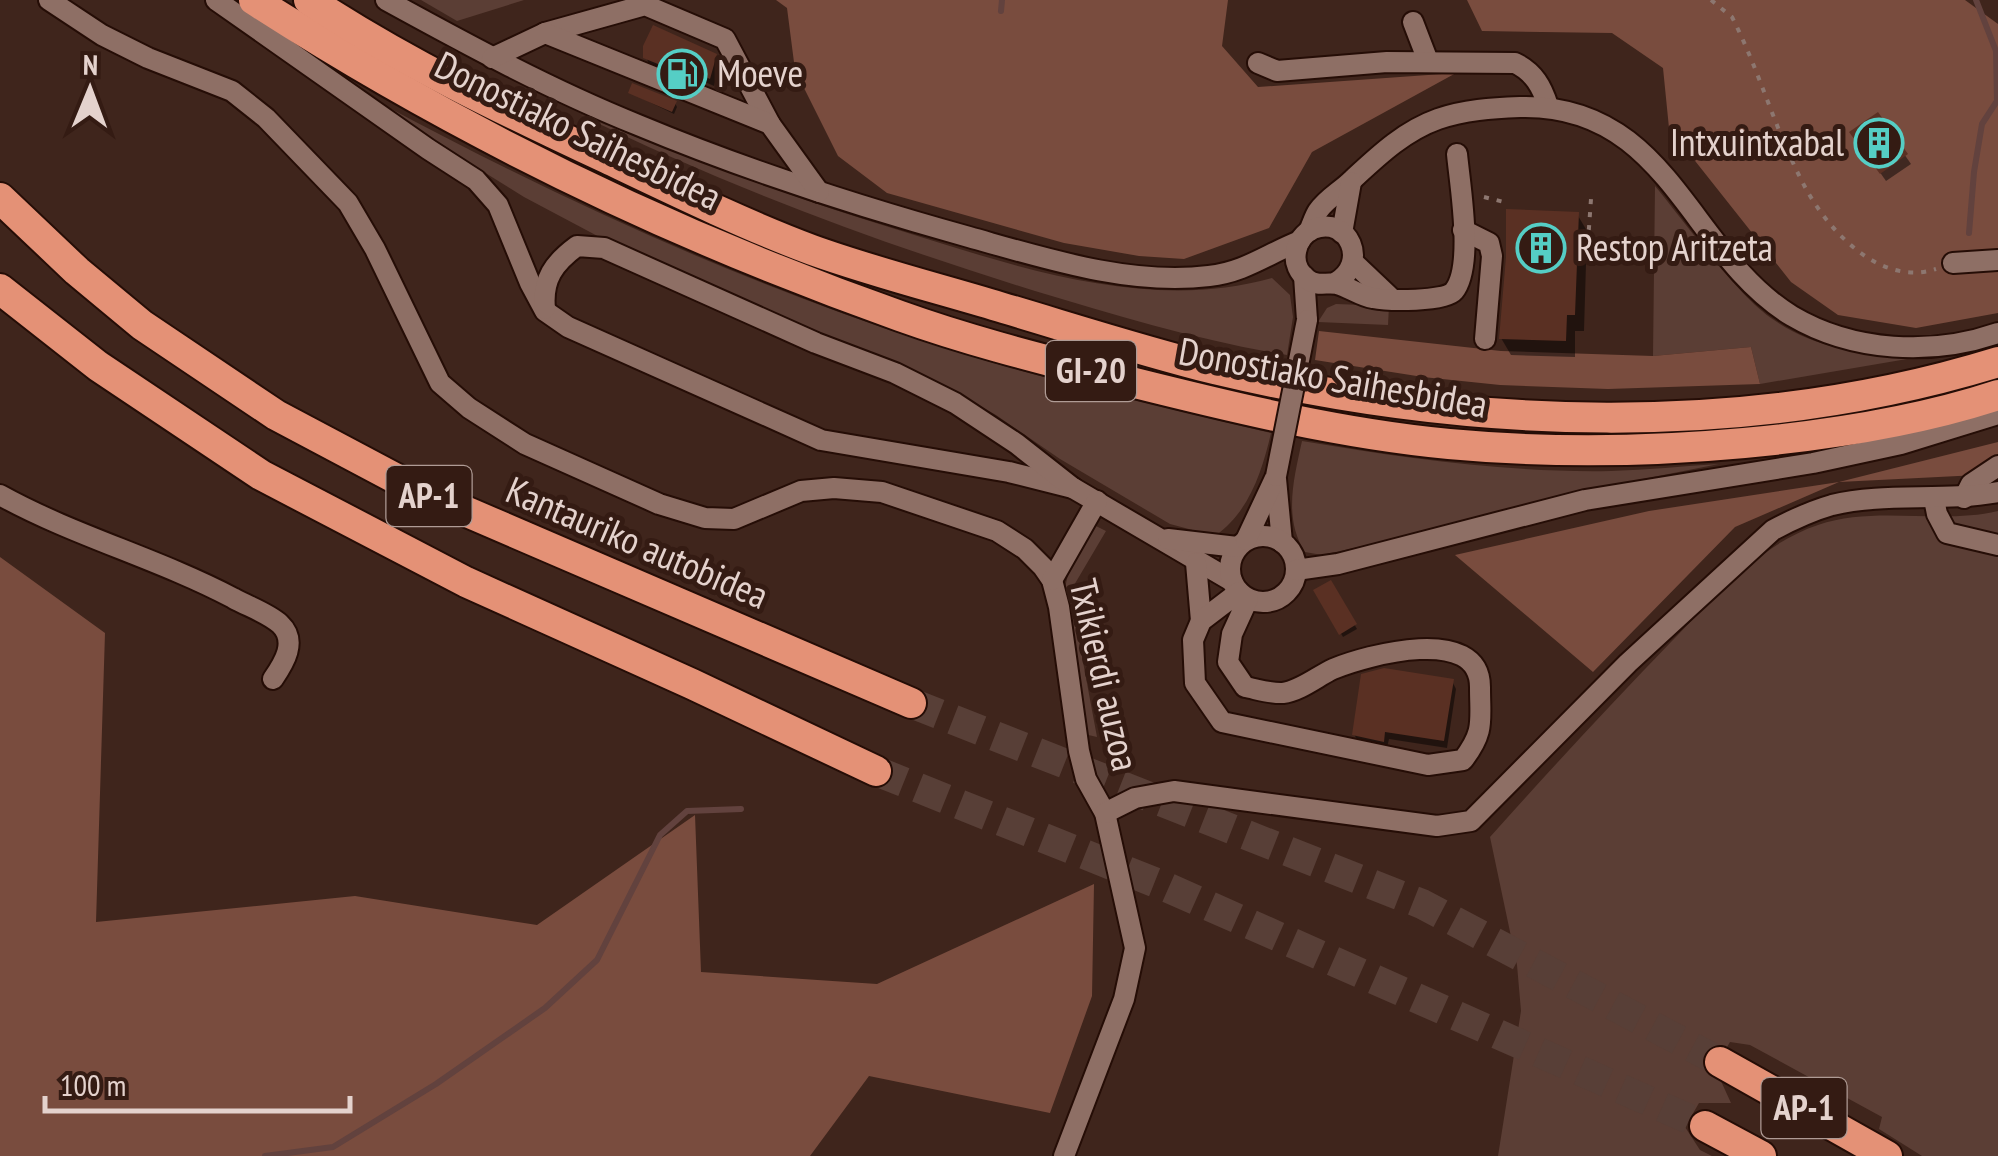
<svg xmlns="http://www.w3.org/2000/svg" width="1998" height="1156" viewBox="0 0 1998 1156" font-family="'PT Sans Narrow',sans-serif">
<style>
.green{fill:#5b3e35}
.forest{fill:#794c3e}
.shadow{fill:#0007}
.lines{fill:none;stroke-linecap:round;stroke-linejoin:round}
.stream{stroke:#62423e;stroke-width:6}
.building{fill:#5a3023}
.highway-tunnel{stroke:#583f37;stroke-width:30;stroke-dasharray:30 15;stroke-linecap:butt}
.minor-casing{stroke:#250d06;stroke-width:24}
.highway-casing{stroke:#250d06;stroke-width:34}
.path{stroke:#8d7770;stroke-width:4;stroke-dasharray:5 8;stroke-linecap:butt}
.minor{stroke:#8e6f65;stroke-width:20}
.highway{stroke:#e49176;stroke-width:30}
.minor-bridge-casing{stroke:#250d06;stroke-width:24;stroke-linecap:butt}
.minor-bridge{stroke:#8e6f65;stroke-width:20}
.labels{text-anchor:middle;stroke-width:10;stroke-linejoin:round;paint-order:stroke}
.shield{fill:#341b13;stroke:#af9b95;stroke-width:2.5}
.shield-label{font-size:35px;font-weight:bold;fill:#e4d2cd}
.poi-label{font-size:38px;fill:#e4d2cd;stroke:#341b13;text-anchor:start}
.street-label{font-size:38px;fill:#e4d2cd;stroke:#341b13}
</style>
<rect width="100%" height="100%" fill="#3f251c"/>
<g class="green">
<path d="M421,0H524L457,21Z"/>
<path d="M384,105C557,198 738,281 926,342C1039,379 1155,405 1271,433C1262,472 1249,512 1215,536L1170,524L1060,459L996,415L926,376L719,292L605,240L524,197L437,143Z"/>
<path d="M579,114C687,158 796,199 908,233C1023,269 1152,312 1272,278L1290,295L1293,317L1287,355C1201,341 1118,316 1035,291C877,242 728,187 579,114Z"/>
<path d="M1655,186C1685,222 1737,296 1774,320C1813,347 1860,354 1907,359L1760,384L1751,347L1653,356Z"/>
<path d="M1336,304L1389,306L1388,325L1318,322L1327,308Z"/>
<path d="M1302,441C1404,458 1508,473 1611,471C1647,470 1683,466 1719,464L1557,496L1427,532L1322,555L1305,552C1283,518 1294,478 1302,441Z"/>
<path d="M1998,511V1156H1922L1879,1129L1882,1117L1750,1045L1730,1042L1715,1068L1731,1103H1699L1685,1127L1700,1150L1712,1156H1498L1521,1011L1517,965L1490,837C1549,771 1609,706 1671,642C1714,598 1758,545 1818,525C1876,505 1939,525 1998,511Z"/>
<path d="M1094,525L1106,531L1070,592L1097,737L1084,734L1065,588L1069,570Z"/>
</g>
<g class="forest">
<path d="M776,0H1228L1222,46L1258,87L1456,73L1312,152L1269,228L1184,259L1139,256L1064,243L887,193L838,156L795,70L787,8Z"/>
<path d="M1467,0H1965L1998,24V313L1916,328L1838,315L1791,282L1669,128L1663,68L1612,33L1482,31Z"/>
<path d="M1319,331L1501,351L1653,356L1751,347L1760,384L1608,389L1500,385L1423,377L1315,360Z"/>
<path d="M1998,442V474L1839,482L1735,527L1593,672L1455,555L1649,511L1839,482Z"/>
<path d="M0,557L105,633L96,922L355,896L537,925L695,815L701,972L877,984L1094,884L1092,996L1050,1113L869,1076L810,1156H0Z"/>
</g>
<g class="shadow">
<path d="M715,56L720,64L714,86L694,77L692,83L650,66L646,57Z"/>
<path d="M631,93L675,103L677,107L674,114Z"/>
<path d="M1877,115L1911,164L1886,181L1858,141Z"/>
<path d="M1577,214L1587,231L1584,331H1575V357L1511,355L1501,338Z"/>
<path d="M1330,583L1357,629L1343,637L1316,591Z"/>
<path d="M1452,681L1456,689L1447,748L1389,739L1387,748L1358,742L1354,734Z"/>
</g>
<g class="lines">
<g class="stream">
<path d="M1001,11L1002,0"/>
<path d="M1969,233L1974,172L1982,124L1997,101L1996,51L1976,0"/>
<path d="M265,1156L333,1147L436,1084L545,1008L597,960L660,835L687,811L741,809"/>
</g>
</g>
<g class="building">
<path d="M653,25L717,54L710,79L690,70L688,76L643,58V46Z"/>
<path d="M632,83L677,101L672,112L628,93Z"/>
<path d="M1878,112L1908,154L1880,174L1849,132Z"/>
<path d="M1506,209L1579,212L1575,315H1567L1566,341L1499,339L1506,257Z"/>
<path d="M1331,580L1357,624L1339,635L1313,590Z"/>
<path d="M1384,668L1454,679L1444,741L1385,732L1384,742L1352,735L1361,674Z"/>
</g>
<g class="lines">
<g class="highway-tunnel">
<path d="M911,703L1422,904L1720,1062"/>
<path d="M876,771L1164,886L1705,1126"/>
</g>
<g class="minor-casing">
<g id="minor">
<path d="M49,0L102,35L148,58L232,91L266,118L348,203L375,249L440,383L469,408L525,444L659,504L705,518L734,519L801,491L834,488L882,492L997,531L1025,549L1043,567L1052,580L1059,607L1079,751L1086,779L1105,813L1135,948L1124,999L1064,1156"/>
<path d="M216,0L428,149L476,180L498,205L530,283L545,311L568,327L821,440L1009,472L1073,488"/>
<path d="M386,0C468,45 551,90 638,125C746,170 857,206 969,237C1044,258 1130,286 1209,276C1245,272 1267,254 1300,241"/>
<path d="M1413,22L1428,61"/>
<path d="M545,33L645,5L725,39L770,124"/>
<path d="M492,58L545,33L770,124L819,192"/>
<path d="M1258,63L1277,71L1387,62L1515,63C1534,72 1542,87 1548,106"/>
<path d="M1463,230L1489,243L1492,256L1485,339"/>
<path d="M1309,231C1312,225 1314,217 1318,211C1327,198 1341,191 1352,180C1378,156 1404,131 1438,119C1464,110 1492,108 1520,107C1669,103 1689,254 1792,316C1853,352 1932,356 1998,333"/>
<path d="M1342,233L1351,182"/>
<path d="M1353,262L1391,298"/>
<path d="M1953,263L1998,260"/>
<path d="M1304,276L1307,320"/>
<path d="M1335,283C1370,264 1349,215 1313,229C1304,233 1297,242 1296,252C1294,263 1299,273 1307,279C1317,287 1326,282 1337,284C1349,287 1360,296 1373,298C1388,301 1445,302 1454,291C1474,266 1460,186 1457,154"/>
<path d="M545,309C542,279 554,263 577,246L604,248L816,343L895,373L955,403L1017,444L1073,488L1232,581"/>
<path d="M1276,479L1282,542"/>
<path d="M0,495C74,536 157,558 233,598C247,606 268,613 280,624C298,641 284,663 273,679"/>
<path d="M1964,498L1971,484L1998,466"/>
<path d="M1934,499L1937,514L1947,533L1998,545"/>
<circle cx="1263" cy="569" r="33"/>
<path d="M1168,539L1237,547"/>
<path d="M1246,540L1276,476"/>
<path d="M1196,563L1201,621"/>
<path d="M1296,570L1338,564L1585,500L1813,463L1901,444L1998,414"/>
<path d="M1052,580L1097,501"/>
<path d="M1239,592L1201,621L1193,640L1195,683L1222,722L1428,765L1463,760C1485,731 1480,722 1480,687C1480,624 1367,655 1333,669C1318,676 1300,691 1283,693C1272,694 1256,689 1245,687L1228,662L1232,634L1248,599"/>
<path d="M1105,813L1135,798L1174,791L1437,826L1471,821L1628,663L1773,530C1792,520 1811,511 1832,505C1884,492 1943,502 1998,492"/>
</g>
</g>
<g class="highway-casing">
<g id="highway">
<path d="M254,0C455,130 674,236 900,316C975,343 1054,362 1131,382C1235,408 1342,434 1449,444C1547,453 1646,452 1744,443C1830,435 1916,422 1998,395"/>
<path d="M309,0C403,62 507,112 608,159C675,191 743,224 812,250C873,272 937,288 1000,307C1071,328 1142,351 1214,369C1469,430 1745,440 1998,362"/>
<path d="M0,198L77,271L142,325L276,415L423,493L911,703"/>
<path d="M0,289L98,366L261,475L466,582L692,684L876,771"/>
<path d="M1720,1062L1887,1156"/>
<path d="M1705,1126L1761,1156"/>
</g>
</g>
<g class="path">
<path d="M1711,0L1732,17C1760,72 1776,133 1805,187C1829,232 1881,287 1936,269"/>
<path d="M1484,197L1504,202"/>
<path d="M1587,256L1591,199"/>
</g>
<use href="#minor" class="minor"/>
<use href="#highway" class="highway"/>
<g class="minor-bridge-casing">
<path id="minor-bridge" d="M1276,476L1307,320"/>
</g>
<use href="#minor-bridge" class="minor-bridge"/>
</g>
<defs>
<g id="fuel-ring" transform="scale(2.5)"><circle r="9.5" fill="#341b13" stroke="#55cec5" stroke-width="1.5"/><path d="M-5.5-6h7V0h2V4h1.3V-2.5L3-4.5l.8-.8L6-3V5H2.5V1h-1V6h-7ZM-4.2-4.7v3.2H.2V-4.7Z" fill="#55cec5"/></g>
<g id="building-ring" transform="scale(2.5)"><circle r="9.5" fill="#341b13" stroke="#55cec5" stroke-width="1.5"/><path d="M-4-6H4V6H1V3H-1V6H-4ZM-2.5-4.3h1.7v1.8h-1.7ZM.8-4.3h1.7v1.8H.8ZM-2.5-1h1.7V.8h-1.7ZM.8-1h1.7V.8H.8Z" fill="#55cec5"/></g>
</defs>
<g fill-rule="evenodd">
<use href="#fuel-ring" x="682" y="74"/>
<use href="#building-ring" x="1879" y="143"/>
<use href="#building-ring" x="1541" y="248"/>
</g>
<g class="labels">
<g class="shield">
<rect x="1046" y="341" width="90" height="60" rx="8"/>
<rect x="386.5" y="466" width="85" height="60" rx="8"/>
<rect x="1761.5" y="1078" width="85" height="60" rx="8"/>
</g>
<g class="shield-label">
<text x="1091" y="383">GI-20</text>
<text x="429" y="508">AP-1</text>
<text x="1804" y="1120">AP-1</text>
</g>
<g class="poi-label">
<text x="717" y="87">Moeve</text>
<text x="1844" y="156" text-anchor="end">Intxuintxabal</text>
<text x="1576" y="261">Restop Aritzeta</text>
</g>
<g class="street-label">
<text transform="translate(578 131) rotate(26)" y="13">Donostiako Saihesbidea</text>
<text transform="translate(1333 378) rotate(10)" y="13">Donostiako Saihesbidea</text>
<text transform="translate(637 543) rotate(23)" y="13">Kantauriko autobidea</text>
<text transform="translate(1104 675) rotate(77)" y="13">Txikierdi auzoa</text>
</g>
</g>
<g transform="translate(90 90) rotate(1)" stroke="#341b13" stroke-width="8" paint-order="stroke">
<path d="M0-8L18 38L0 25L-18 38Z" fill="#e4d2cd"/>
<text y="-15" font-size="28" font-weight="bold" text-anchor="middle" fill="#e4d2cd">N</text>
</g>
<path d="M45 1096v15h305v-15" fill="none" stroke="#e4d2cd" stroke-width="5"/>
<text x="60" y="1096" font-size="30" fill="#e4d2cd" stroke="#341b13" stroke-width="8" paint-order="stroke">100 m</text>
</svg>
